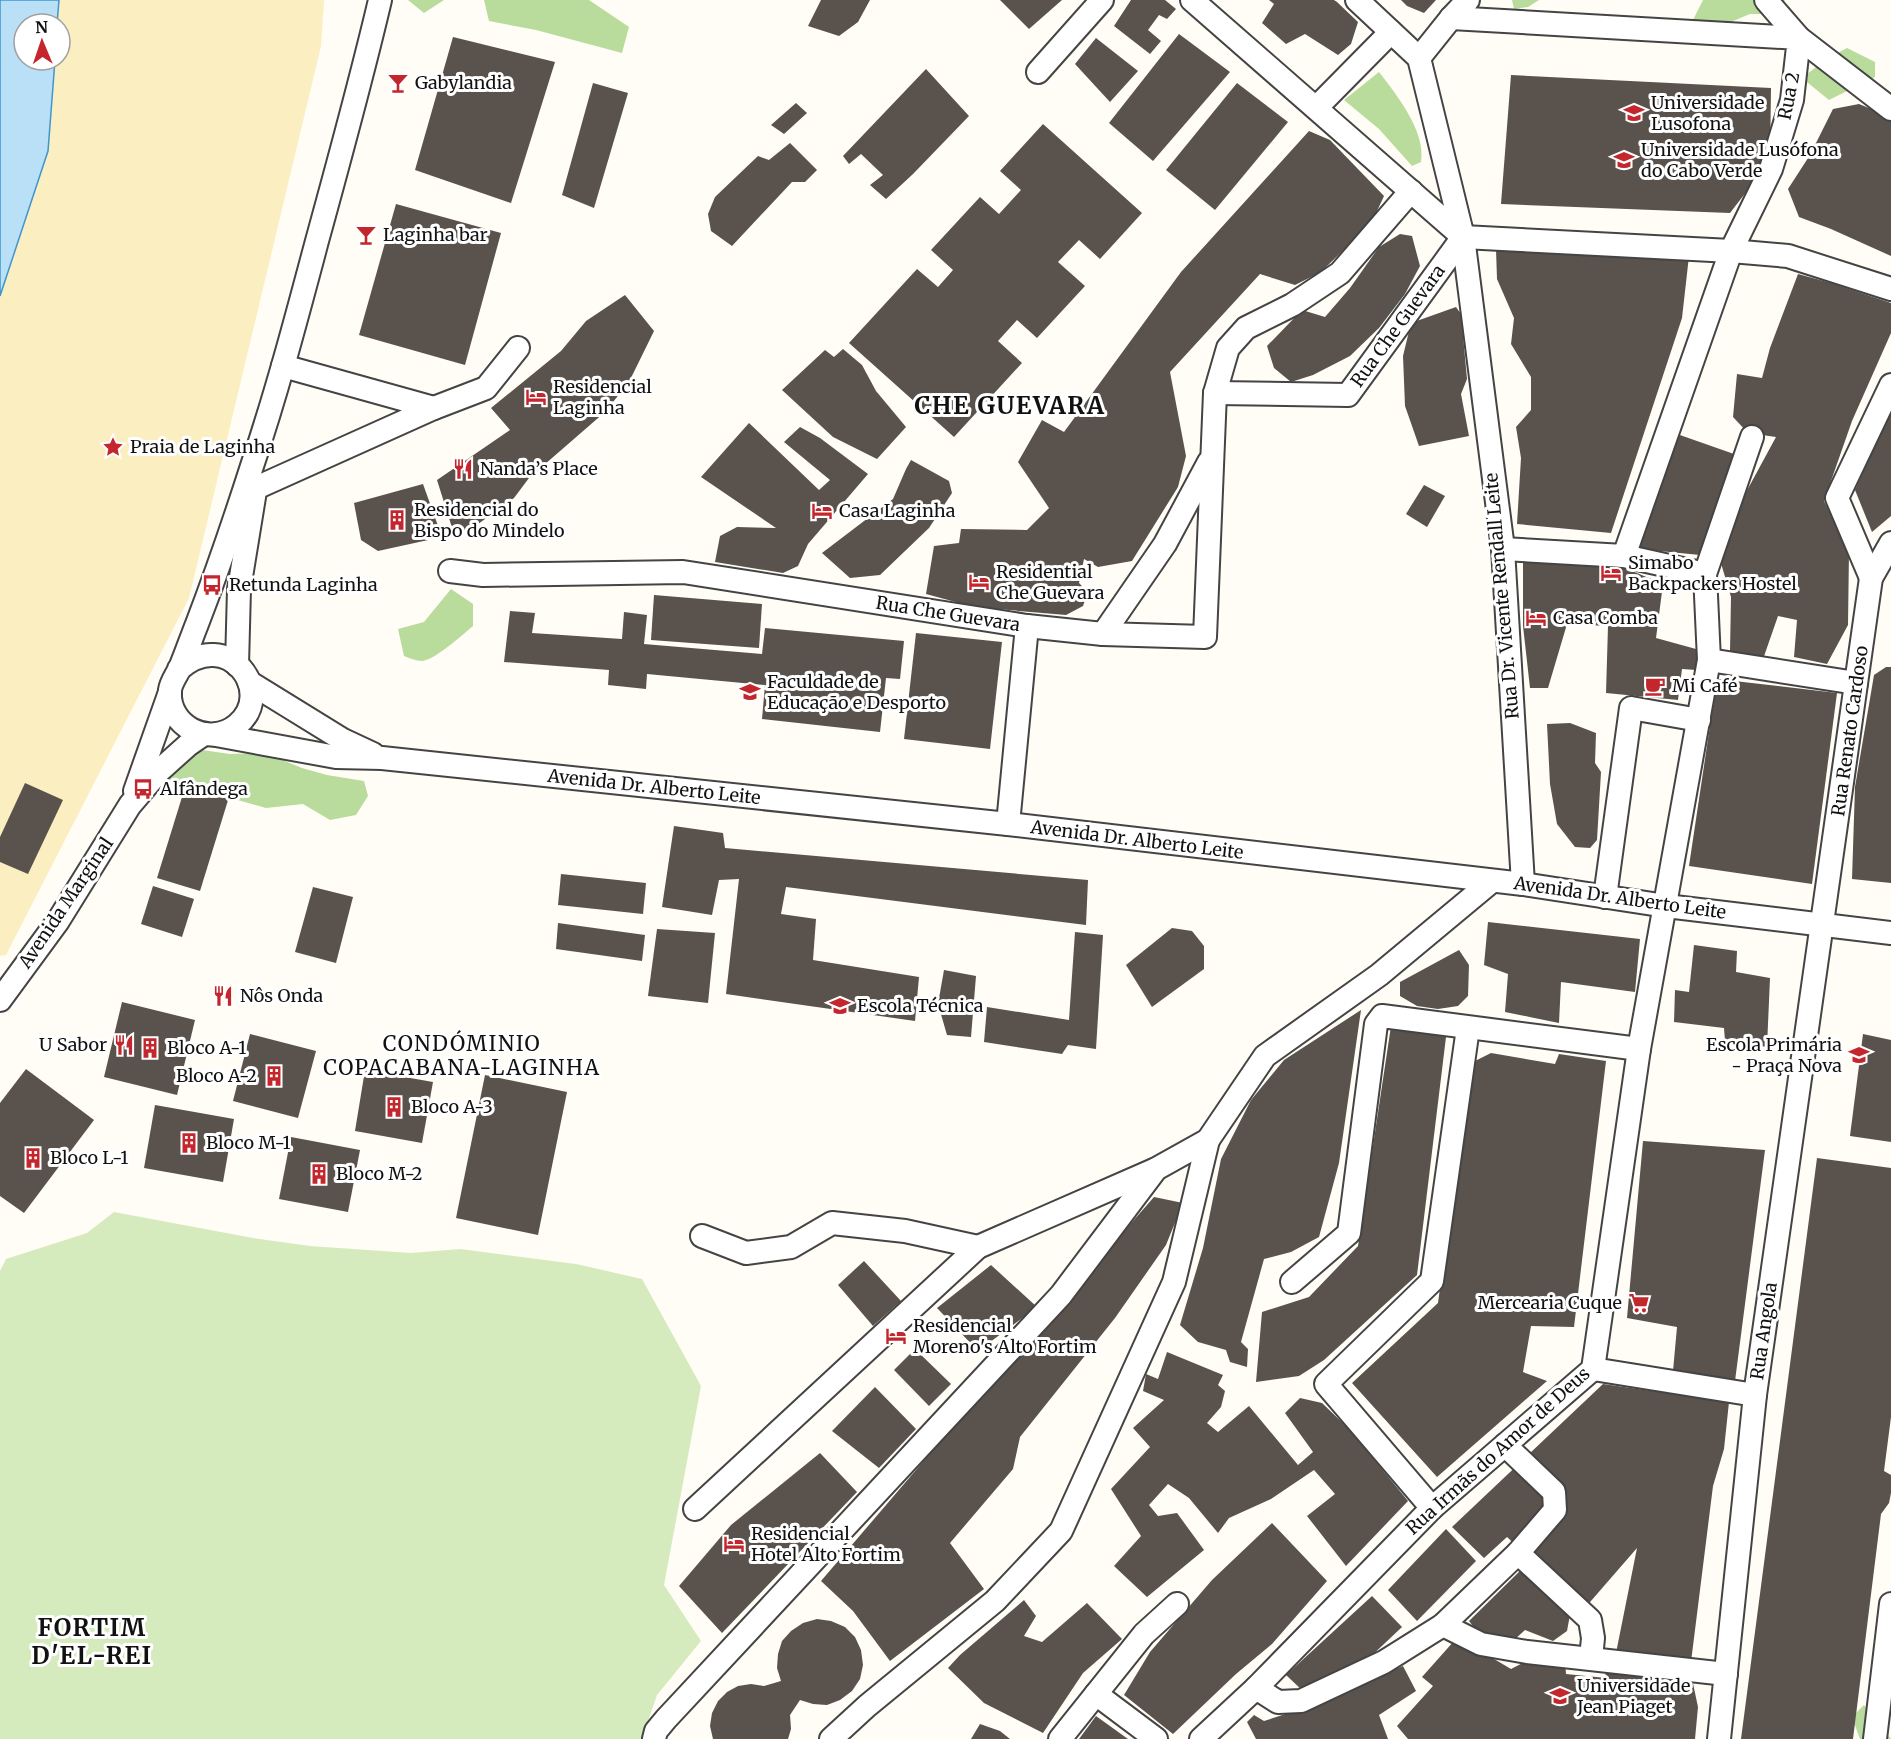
<svg xmlns="http://www.w3.org/2000/svg" width="1891" height="1739" viewBox="0 0 1891 1739" font-family="Merriweather,serif">
<style>
.green{fill:#d5ebbd}
.forest{fill:#b9dc9c}
.sand{fill:#fbeec1}
.water{fill:#b9e0f7;stroke:#3f96cf;stroke-width:1.5}
.building{fill:#5a524d}
.lines{fill:none;stroke-linecap:round;stroke-linejoin:round}
.minor-casing{stroke:#444;stroke-width:26}
.minor{stroke:#fff;stroke-width:22}
.labels{text-anchor:middle;stroke-width:6;stroke-linejoin:round;paint-order:stroke}
.poi-label{font-size:18px;fill:#111;stroke:#fff;text-anchor:start}
.street-label{font-size:18px;fill:#111;stroke:#fff}
.quarter-label{font-size:21px;letter-spacing:1.5px;fill:#111;stroke:#fff}
.district-label{font-size:24px;font-weight:bold;letter-spacing:1.5px;fill:#111;stroke:#fff}
</style>
<rect width="100%" height="100%" fill="#fffdf5"/>
<path class="green" d="M114,1212L253,1238L310,1246L411,1253L460,1249L576,1264L642,1279L701,1386L664,1585L701,1641L657,1695L642,1739H0V1271L6,1259L87,1233Z"/>
<g class="forest">
<path d="M408,0H444L424,13Z"/>
<path d="M484,0H589L629,27L622,53L536,30L489,21Z"/>
<path d="M1512,0H1539L1528,7L1514,9Z"/>
<path d="M1703,0H1785L1773,14H1750L1726,24L1692,22Z"/>
<path d="M1847,48L1875,62V77L1829,100L1802,78L1825,60Z"/>
<path d="M1379,72C1396,94 1426,131 1421,162L1412,166L1379,129L1344,100Z"/>
<path d="M451,589L473,604V626C462,635 435,660 422,661C417,661 409,658 404,656L398,629L424,622Z"/>
<path d="M202,750L230,754L265,753L302,768L327,775L364,781L368,796L356,815L330,820L303,804L266,808L168,780L182,762Z"/>
<path d="M1864,1705L1891,1739H1860L1852,1717Z"/>
</g>
<path class="sand" d="M59,0H324L321,46L189,598L6,955L0,956V296L48,151L55,60H60V24H57Z"/>
<path class="water" d="M0,0H59L57,24H24V60H55L48,151L0,296Z"/>
<g class="building">
<path d="M821,0H870L858,22L839,36L808,26Z"/>
<path d="M1000,0H1062L1029,29Z"/>
<path d="M1131,0H1165L1176,9L1167,19L1159,15L1148,30L1161,41L1150,54L1114,26Z"/>
<path d="M1269,0H1334L1337,2L1358,22L1351,44L1338,55L1305,34L1286,44L1262,23L1274,4Z"/>
<path d="M1401,0H1436L1424,13L1407,6Z"/>
<path d="M1179,34L1230,72L1153,161L1109,123Z"/>
<path d="M453,37L555,62L511,203L415,170Z"/>
<path d="M1096,38L1138,71L1110,102L1075,64Z"/>
<path d="M926,69L969,116L913,174L886,199L870,185L883,175L861,154L849,164L843,156Z"/>
<path d="M1511,75L1771,88L1770,161L1730,213L1501,204Z"/>
<path d="M593,83L628,93L594,208L562,195Z"/>
<path d="M1237,83L1288,122L1215,210L1166,170Z"/>
<path d="M796,103L807,113L784,134L771,125Z"/>
<path d="M1859,104L1891,117V256L1831,229L1799,217L1788,189L1810,155L1833,109Z"/>
<path d="M1043,124L1142,213L1100,259L1079,240L1058,262L1085,286L1037,338L1017,320L998,341L1022,363L954,437L849,343L917,269L938,287L953,270L931,250L980,197L999,214L1021,190L1000,171Z"/>
<path d="M1309,131L1330,140L1384,196L1372,222L1321,272L1295,285L1260,274L1170,372L1186,456L1178,487L1132,561L1098,567L1084,559L1079,583L1088,592L1083,606L1066,615L974,607L926,594L934,546L959,543L961,529L1027,530L1049,508L1018,462L1042,420L1064,432L1181,272Z"/>
<path d="M790,143L817,170L805,182H792L732,246L711,231L708,214L715,197L758,156L769,160Z"/>
<path d="M396,204L501,233L465,365L359,335Z"/>
<path d="M1400,234L1412,236L1420,266L1405,294L1379,328L1350,356L1313,375L1291,382L1274,368L1267,346L1302,310L1325,317L1350,288L1379,247Z"/>
<path d="M1496,249L1689,256L1682,318L1611,533L1517,524L1521,458L1516,427L1531,410V377L1511,344L1514,318L1497,279Z"/>
<path d="M1798,274L1831,283L1891,303V333L1852,421L1824,501L1849,551L1848,625L1827,664L1794,657L1797,620L1778,616L1762,662L1730,652L1731,597L1720,560L1738,507L1776,437L1748,433L1733,417L1737,374L1762,378L1770,348Z"/>
<path d="M625,295L654,331L629,382L605,412L529,478L514,498L474,527L454,534L437,480L510,430L491,408L561,351L586,321Z"/>
<path d="M1456,307L1461,314L1467,379L1461,394L1469,436L1419,446L1405,406L1403,356L1411,323Z"/>
<path d="M843,349L862,365L876,391L906,427L877,459L833,437L782,390L825,350L834,357Z"/>
<path d="M1891,411V516L1872,532L1855,490Z"/>
<path d="M749,423L819,490L830,480L784,442L800,427L820,438L868,474L808,544L798,566L783,573L715,562L720,536L737,527L776,528L701,477Z"/>
<path d="M1677,434L1734,454L1700,555L1639,549Z"/>
<path d="M911,460L949,481L952,493L929,528L880,575L850,578L822,553L893,499L906,469Z"/>
<path d="M423,484L442,537L378,551L361,540L354,503Z"/>
<path d="M1424,485L1445,496L1427,527L1406,514Z"/>
<path d="M1523,562L1625,568L1663,584L1656,638L1696,649V670L1682,669L1678,700L1606,693L1608,626L1567,624L1548,688H1530L1523,626Z"/>
<path d="M654,595L762,604L759,648L651,640Z"/>
<path d="M510,611L535,613L532,633L622,639L624,612L647,615L644,644L762,654L765,628L904,641L900,679L886,678L880,732L762,719L765,685L647,674L646,689L608,685L609,670L504,662Z"/>
<path d="M916,633L1002,642L990,749L904,739Z"/>
<path d="M1886,667H1891V883L1852,879L1855,787L1874,675Z"/>
<path d="M1717,679L1837,693L1812,884L1689,866Z"/>
<path d="M1570,723L1596,733L1595,763L1601,772L1597,840L1590,848L1575,847L1557,824L1550,784L1547,724Z"/>
<path d="M25,783L63,800L28,874L0,862V837Z"/>
<path d="M186,784L229,797L200,891L157,878Z"/>
<path d="M674,826L723,833L725,848L1088,880L1086,925L786,887L781,914L816,919L813,960L919,977L915,1021L726,994L739,879L719,880L712,915L662,907Z"/>
<path d="M561,874L646,883L643,914L558,905Z"/>
<path d="M153,886L194,899L182,937L141,924Z"/>
<path d="M313,887L353,897L336,963L295,952Z"/>
<path d="M1488,922L1640,939L1635,992L1561,982L1559,1023L1505,1012L1508,974L1484,965Z"/>
<path d="M558,923L645,935L642,961L556,949Z"/>
<path d="M1172,928L1192,931L1204,946V969L1152,1007L1126,965Z"/>
<path d="M657,929L715,933L708,1003L648,996Z"/>
<path d="M1075,932L1103,935L1096,1049L1068,1045L1062,1054L984,1042L987,1007L1069,1020Z"/>
<path d="M1694,945L1737,951L1736,972L1770,978L1767,1047L1725,1041L1724,1028L1674,1022L1675,990L1689,992Z"/>
<path d="M1459,950L1469,965L1468,996L1458,1006L1438,1009L1417,1006L1400,996V982Z"/>
<path d="M944,970L976,976L971,1037L947,1035L938,1004Z"/>
<path d="M122,1002L195,1020L177,1095L104,1077Z"/>
<path d="M1361,1010L1339,1163L1319,1237L1291,1252L1264,1259L1241,1342L1248,1349L1247,1367L1230,1362L1226,1350L1198,1342L1180,1325L1203,1248L1221,1159L1251,1100L1284,1060Z"/>
<path d="M1391,1026L1446,1037L1417,1275L1324,1360L1299,1376L1256,1382L1262,1312L1309,1297L1358,1246Z"/>
<path d="M250,1034L316,1051L298,1118L233,1101Z"/>
<path d="M1863,1034L1891,1040V1142L1850,1136Z"/>
<path d="M1491,1053L1555,1064L1559,1054L1606,1061L1574,1327L1531,1326L1523,1372L1547,1381L1437,1477L1352,1383L1438,1303L1465,1103L1475,1061Z"/>
<path d="M26,1069L94,1120L24,1213L0,1196V1103Z"/>
<path d="M365,1070L433,1082L422,1143L355,1131Z"/>
<path d="M485,1075L567,1092L538,1235L456,1218Z"/>
<path d="M155,1105L234,1119L223,1182L144,1168Z"/>
<path d="M291,1137L360,1150L348,1212L279,1199Z"/>
<path d="M1643,1141L1765,1150L1735,1381L1673,1371L1677,1327L1627,1318Z"/>
<path d="M1817,1158L1891,1168V1417L1884,1471L1891,1475V1493L1889,1503L1881,1514L1853,1739H1741Z"/>
<path d="M1154,1197L1183,1203L1166,1245L1115,1318L1020,1437L1013,1469L950,1543L984,1589L890,1661L853,1611L821,1581L975,1401Z"/>
<path d="M864,1261L901,1301L873,1326L838,1285Z"/>
<path d="M991,1265L1037,1307L978,1351L937,1308Z"/>
<path d="M915,1349L951,1384L929,1406L894,1370Z"/>
<path d="M1167,1352L1223,1375L1218,1385L1225,1391L1221,1407L1207,1423L1218,1432L1249,1406L1298,1465L1313,1452L1285,1413L1300,1398L1322,1403L1350,1430L1408,1501L1346,1566L1307,1516L1335,1494L1314,1470L1271,1499L1229,1518L1218,1533L1189,1498L1168,1484L1149,1505L1158,1516L1177,1513L1204,1550L1147,1597L1114,1566L1141,1536L1111,1489L1150,1447L1133,1428L1164,1400L1143,1391L1146,1374L1158,1379Z"/>
<path d="M1603,1384L1729,1402L1724,1449L1713,1486L1691,1662L1616,1653L1637,1548L1584,1609L1507,1537L1484,1558L1452,1527Z"/>
<path d="M875,1387L916,1429L879,1468L832,1431Z"/>
<path d="M820,1453L857,1492L722,1633L679,1586L731,1525Z"/>
<path d="M1272,1523L1327,1581L1272,1644L1236,1674L1173,1734L1124,1695L1150,1652L1212,1580Z"/>
<path d="M1446,1529L1476,1561L1417,1621L1388,1590Z"/>
<path d="M1525,1566L1571,1609L1567,1631L1553,1641L1525,1630L1513,1641L1480,1635L1469,1621Z"/>
<path d="M1372,1596L1402,1627L1366,1661L1303,1691L1286,1675Z"/>
<path d="M1024,1600L1036,1616L1024,1636L1042,1642L1087,1603L1122,1639L1083,1673L1043,1733L984,1703L948,1668L960,1655Z"/>
<path d="M817,1619L831,1621L845,1627L855,1637L861,1650L863,1665L860,1679L852,1691L840,1700L827,1705L813,1704L800,1700L790,1715L791,1729L788,1739H713L710,1726L712,1713L718,1701L727,1692L738,1686L751,1684L764,1686L781,1681L777,1668L778,1654L782,1641L791,1631L803,1623Z"/>
<path d="M1454,1641L1484,1653L1511,1669L1536,1656L1565,1660L1566,1674L1606,1678L1605,1669L1691,1674L1698,1707L1695,1739H1408L1397,1726L1433,1686L1422,1677Z"/>
<path d="M1403,1666L1416,1691L1379,1715L1388,1739H1256L1247,1722L1254,1715L1264,1721L1313,1705Z"/>
<path d="M1096,1716L1128,1739H1079Z"/>
<path d="M980,1724L1000,1731L1010,1739H971Z"/>
</g>
<g class="lines">
<g class="minor-casing">
<g id="minor">
<path d="M1192,0L1463,237L1731,251L1788,256L1891,289"/>
<path d="M1357,0L1419,58L1463,237L1503,549L1523,884"/>
<path d="M1766,0L1799,38L1891,109"/>
<path d="M1451,18L1799,38L1792,100L1771,169L1731,251L1624,556"/>
<path d="M1419,58L1451,18L1468,0"/>
<path d="M1038,72L1102,0"/>
<path d="M1316,108L1391,32"/>
<path d="M1215,393L1348,395L1463,237"/>
<path d="M434,408L486,388L518,348"/>
<path d="M256,488L434,408L283,366"/>
<path d="M450,571L483,575L683,572L1027,626L1103,634L1205,637L1215,393L1228,348L1246,328L1292,305L1340,273L1411,191"/>
<path d="M1705,574L1752,437"/>
<path d="M1871,578L1837,498L1891,385"/>
<path d="M1103,634L1165,544L1209,462"/>
<path d="M1709,660L1856,683"/>
<path d="M237,665L239,589L255,491"/>
<path d="M179,669C227,626 277,692 237,725C209,748 167,726 170,690C171,682 176,676 180,668C186,654 191,639 197,624C217,572 235,519 252,466C277,392 297,316 317,241C339,161 361,81 380,0"/>
<path d="M249,682L343,740L373,754"/>
<path d="M216,735L336,757L382,758L1008,824L1523,884L1666,906L1891,933"/>
<path d="M135,791L170,692"/>
<path d="M1008,824L1027,626"/>
<path d="M1605,897L1631,708L1699,720"/>
<path d="M0,1000L58,921L130,805L159,771L188,745L204,734"/>
<path d="M702,1236L746,1253L791,1247L832,1223L905,1231L978,1247"/>
<path d="M1292,1282L1349,1233L1376,1024L1382,1016L1639,1049"/>
<path d="M1593,1369L1755,1395"/>
<path d="M1432,1508L1326,1384L1432,1281L1468,1028"/>
<path d="M695,1509L978,1247L1154,1170"/>
<path d="M1518,1553L1590,1620L1593,1638L1591,1658"/>
<path d="M1443,1625L1481,1644L1527,1652L1726,1674"/>
<path d="M1256,1688L1278,1702L1301,1701L1384,1662L1443,1625L1518,1553L1555,1510L1554,1492L1505,1445"/>
<path d="M1096,1694L1144,1634L1177,1604"/>
<path d="M654,1739L656,1731L666,1719L1061,1295L1156,1169L1208,1140L1265,1056L1379,975L1492,881"/>
<path d="M831,1739L867,1706L995,1601L1061,1531L1174,1282L1208,1140"/>
<path d="M1060,1739L1096,1694L1156,1739"/>
<path d="M1201,1739L1256,1688L1432,1508L1593,1369L1639,1049L1709,660L1705,574L1624,556L1503,549"/>
<path d="M1719,1739L1755,1395L1871,578L1891,543"/>
<path d="M1875,1739L1891,1604"/>
</g>
</g>
<use href="#minor" class="minor"/>
</g>
<defs>
<g id="bar-bare" transform="scale(1.62)"><path d="M-6-5H6L.8 .8V4.5H3.5V6h-7V4.5H-.8V.8Z" fill="#c4262e" stroke="#fff" stroke-width="2.5" paint-order="stroke"/></g>
<g id="university-bare" transform="scale(1.62)"><path d="M0-5L7-2L0 1L-7-2ZM-4 1L0 2.5L4 1V4Q0 6-4 4Z" fill="#c4262e" stroke="#fff" stroke-width="2.5" paint-order="stroke"/></g>
<g id="hotel-bare" transform="scale(1.62)"><path d="M-6-4.5h1.5V1H6V5H4.5V3h-9V5H-6ZM-4 0a1.8 1.8 0 1 1 3.6 0ZM.5 0V-2.5h3Q6-2.5 6 0Z" fill="#c4262e" stroke="#fff" stroke-width="2.5" paint-order="stroke"/></g>
<g id="sight-bare" transform="scale(1.62)"><path d="M0-6L1.8-2.2L6-1.7L2.9 1.2L3.7 5.4L0 3.3L-3.7 5.4L-2.9 1.2L-6-1.7L-1.8-2.2Z" fill="#c4262e" stroke="#fff" stroke-width="2.5" paint-order="stroke"/></g>
<g id="restaurant-bare" transform="scale(1.62)"><path d="M-5-6h1v4h1v-4h1v4h1v-4h1v5L-1.5 .5V6h-2V.5L-5-1ZM5-6V6H3V1.5H1.5Q1.5-4 5-6Z" fill="#c4262e" stroke="#fff" stroke-width="2.5" paint-order="stroke"/></g>
<g id="building-bare" transform="scale(1.62)"><path d="M-4-6H4V6H1V3H-1V6H-4ZM-2.5-4.3h1.7v1.8h-1.7ZM.8-4.3h1.7v1.8H.8ZM-2.5-1h1.7V.8h-1.7ZM.8-1h1.7V.8H.8Z" fill="#c4262e" stroke="#fff" stroke-width="2.5" paint-order="stroke"/></g>
<g id="bus-bare" transform="scale(1.62)"><path d="M-5-6H5V4H4V6H2V4H-2V6H-4V4H-5ZM-3.5-4V0h7V-4ZM-3.5 1.2v1.5H-2V1.2ZM2 1.2v1.5H3.5V1.2Z" fill="#c4262e" stroke="#fff" stroke-width="2.5" paint-order="stroke"/></g>
<g id="cafe-bare" transform="scale(1.62)"><path d="M-5.5-4.5H6V0H3Q3 3.5 0 3.5H-2.5Q-5.5 3.5-5.5 0ZM3-3.2v2h1.7v-2ZM-6 4.5H4V6H-6Z" fill="#c4262e" stroke="#fff" stroke-width="2.5" paint-order="stroke"/></g>
<g id="school-bare" transform="scale(1.62)"><path d="M0-5L7-2L0 1L-7-2ZM-4 1L0 2.5L4 1V4Q0 6-4 4Z" fill="#c4262e" stroke="#fff" stroke-width="2.5" paint-order="stroke"/></g>
<g id="supermarket-bare" transform="scale(1.62)"><path d="M-6-5.5h2.5l.6 2H6L4.5 2H-2.5L-4.4-4H-6ZM-1.5 3.2a1.3 1.3 0 1 0 .1 0ZM3 3.2a1.3 1.3 0 1 0 .1 0Z" fill="#c4262e" stroke="#fff" stroke-width="2.5" paint-order="stroke"/></g>
</defs>
<g fill-rule="evenodd">
<use href="#bar-bare" x="398" y="83"/>
<use href="#university-bare" x="1634" y="113"/>
<use href="#university-bare" x="1624" y="160"/>
<use href="#bar-bare" x="366" y="235"/>
<use href="#hotel-bare" x="536" y="397"/>
<use href="#sight-bare" x="113" y="447"/>
<use href="#restaurant-bare" x="463" y="469"/>
<use href="#hotel-bare" x="822" y="511"/>
<use href="#building-bare" x="397" y="520"/>
<use href="#hotel-bare" x="1611" y="573"/>
<use href="#hotel-bare" x="979" y="582"/>
<use href="#bus-bare" x="212" y="585"/>
<use href="#hotel-bare" x="1536" y="618"/>
<use href="#cafe-bare" x="1655" y="686"/>
<use href="#school-bare" x="750" y="692"/>
<use href="#bus-bare" x="143" y="789"/>
<use href="#restaurant-bare" x="223" y="996"/>
<use href="#school-bare" x="840" y="1006"/>
<use href="#restaurant-bare" x="124" y="1045"/>
<use href="#building-bare" x="150" y="1048"/>
<use href="#school-bare" x="1859" y="1055"/>
<use href="#building-bare" x="274" y="1076"/>
<use href="#building-bare" x="394" y="1107"/>
<use href="#building-bare" x="189" y="1143"/>
<use href="#building-bare" x="33" y="1158"/>
<use href="#building-bare" x="319" y="1174"/>
<use href="#supermarket-bare" x="1639" y="1303"/>
<use href="#hotel-bare" x="896" y="1336"/>
<use href="#hotel-bare" x="734" y="1544"/>
<use href="#university-bare" x="1560" y="1696"/>
</g>
<g class="labels">
<g class="poi-label">
<text x="415" y="89">Gabylandia</text>
<text x="1651" y="109">Universidade<tspan x="1651" dy="21">Lusofona</tspan></text>
<text x="1641" y="156">Universidade Lusófona<tspan x="1641" dy="21">do Cabo Verde</tspan></text>
<text x="383" y="241">Laginha bar</text>
<text x="553" y="393">Residencial<tspan x="553" dy="21">Laginha</tspan></text>
<text x="130" y="453">Praia de Laginha</text>
<text x="480" y="475">Nanda’s Place</text>
<text x="414" y="516">Residencial do<tspan x="414" dy="21">Bispo do Mindelo</tspan></text>
<text x="839" y="517">Casa Laginha</text>
<text x="1628" y="569">Simabo<tspan x="1628" dy="21">Backpackers Hostel</tspan></text>
<text x="996" y="578">Residential<tspan x="996" dy="21">Che Guevara</tspan></text>
<text x="229" y="591">Retunda Laginha</text>
<text x="1553" y="624">Casa Comba</text>
<text x="767" y="688">Faculdade de<tspan x="767" dy="21">Educação e Desporto</tspan></text>
<text x="1672" y="692">Mi Café</text>
<text x="160" y="795">Alfândega</text>
<text x="240" y="1002">Nôs Onda</text>
<text x="857" y="1012">Escola Técnica</text>
<text x="107" y="1051" text-anchor="end">U Sabor</text>
<text x="1842" y="1051" text-anchor="end">Escola Primária<tspan x="1842" dy="21">- Praça Nova</tspan></text>
<text x="167" y="1054">Bloco A-1</text>
<text x="257" y="1082" text-anchor="end">Bloco A-2</text>
<text x="411" y="1113">Bloco A-3</text>
<text x="206" y="1149">Bloco M-1</text>
<text x="50" y="1164">Bloco L-1</text>
<text x="336" y="1180">Bloco M-2</text>
<text x="1622" y="1309" text-anchor="end">Mercearia Cuque</text>
<text x="913" y="1332">Residencial<tspan x="913" dy="21">Moreno's Alto Fortim</tspan></text>
<text x="751" y="1540">Residencial<tspan x="751" dy="21">Hotel Alto Fortim</tspan></text>
<text x="1577" y="1692">Universidade<tspan x="1577" dy="21">Jean Piaget</tspan></text>
</g>
<g class="street-label">
<text transform="translate(1789 96) rotate(-79)" y="6">Rua 2</text>
<text transform="translate(1398 326) rotate(-54)" y="6">Rua Che Guevara</text>
<text transform="translate(1502 596) rotate(-95)" y="6">Rua Dr. Vicente Rendall Leite</text>
<text transform="translate(948 614) rotate(9)" y="6">Rua Che Guevara</text>
<text transform="translate(1850 731) rotate(-82)" y="6">Rua Renato Cardoso</text>
<text transform="translate(654 787) rotate(6)" y="6">Avenida Dr. Alberto Leite</text>
<text transform="translate(1137 840) rotate(7)" y="6">Avenida Dr. Alberto Leite</text>
<text transform="translate(1620 898) rotate(8)" y="6">Avenida Dr. Alberto Leite</text>
<text transform="translate(66 903) rotate(-56)" y="6">Avenida Marginal</text>
<text transform="translate(1764 1331) rotate(-82)" y="6">Rua Angola</text>
<text transform="translate(1498 1451) rotate(-42)" y="6">Rua Irmãs do Amor de Deus</text>
</g>
<g class="quarter-label">
<text x="462" y="1051">CONDÓMINIO<tspan x="462" dy="24">COPACABANA-LAGINHA</tspan></text>
</g>
<g class="district-label">
<text x="1010" y="414">CHE GUEVARA</text>
<text x="92" y="1636">FORTIM<tspan x="92" dy="28">D'EL-REI</tspan></text>
</g>
</g>
<g transform="translate(42 42) rotate(358)"><circle r="28" fill="#ffffff" stroke="#a0a0a0" stroke-width="1.5"/>
<path d="M0-4.5L10 22L0 15L-10 22Z" fill="#c4262e"/>
<text y="-9" font-size="16" font-weight="bold" text-anchor="middle" fill="#111111">N</text>
</g>
</svg>
